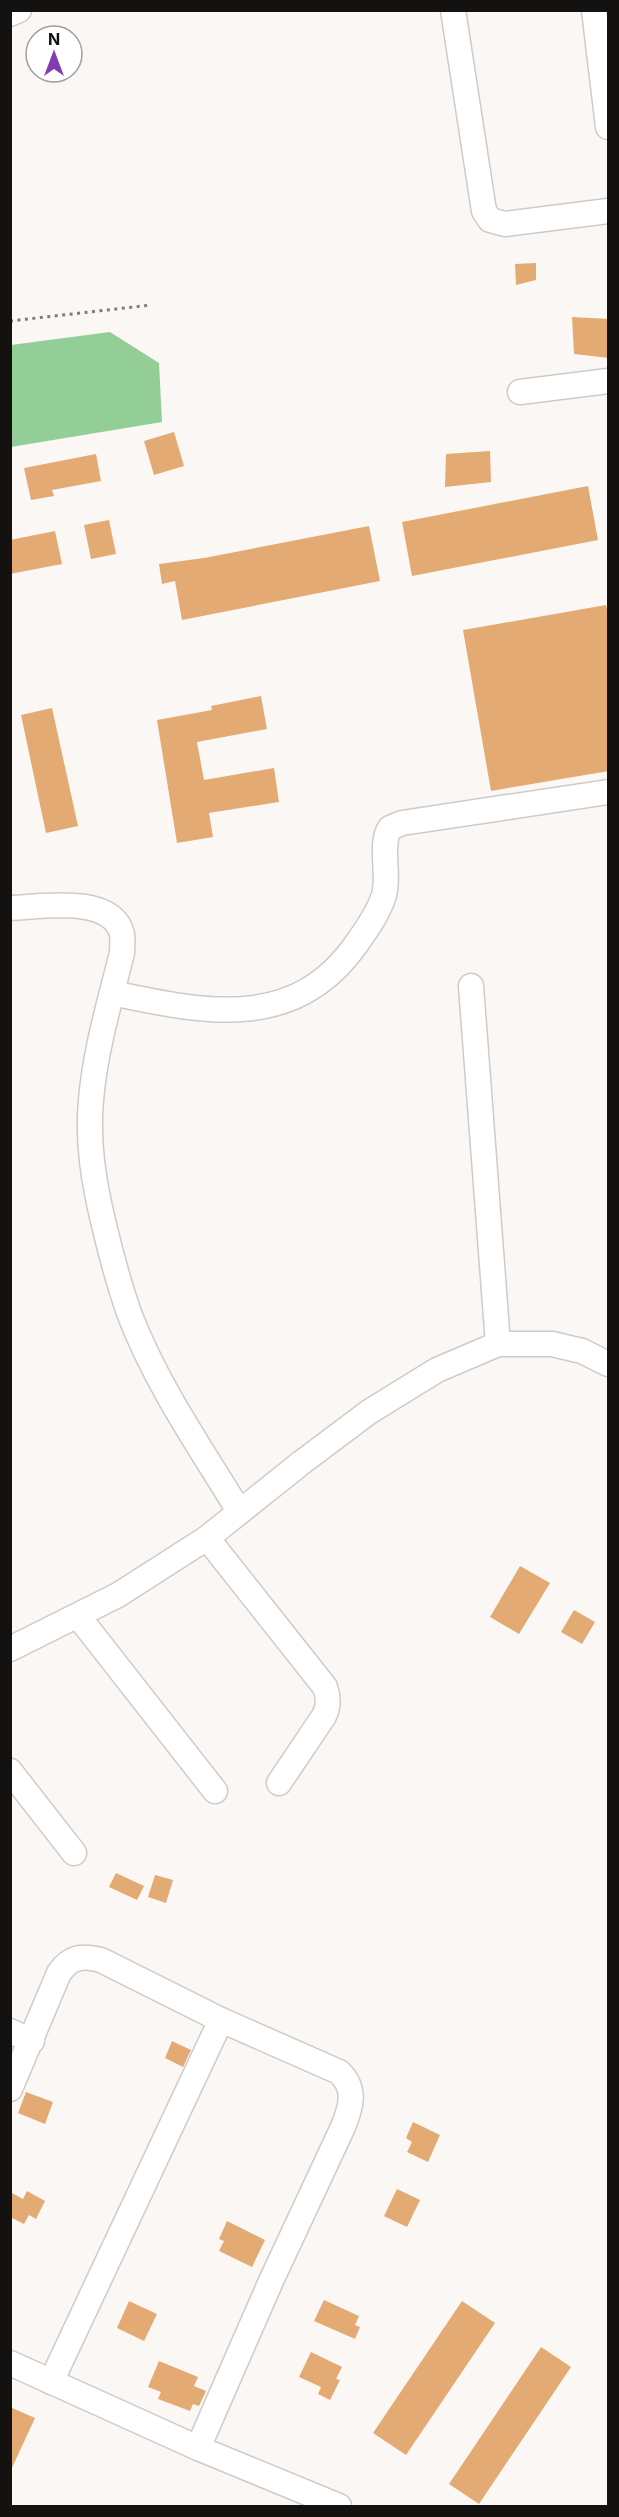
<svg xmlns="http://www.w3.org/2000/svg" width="619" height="2517" viewBox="0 0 619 2517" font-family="Inter,sans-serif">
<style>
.forest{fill:#94ce97}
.building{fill:#e3ab73}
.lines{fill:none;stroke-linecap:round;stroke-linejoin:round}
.minor-casing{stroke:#cecbc8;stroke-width:27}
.path{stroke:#7f7d7b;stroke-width:3;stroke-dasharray:3 4.5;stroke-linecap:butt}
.minor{stroke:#fff;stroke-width:24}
</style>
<rect width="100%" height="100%" fill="#fbf7f4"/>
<path class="forest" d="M110,332L159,363L162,422L11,447V345Z"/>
<g class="building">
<path d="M536,263V280L516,285L515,264Z"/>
<path d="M572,317L609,319V358L574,354Z"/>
<path d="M174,432L184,466L154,475L144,441Z"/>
<path d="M490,451L491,482L445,487L446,454Z"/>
<path d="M96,454L101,481L52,490L54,496L31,500L24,468Z"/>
<path d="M588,486L598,540L412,576L402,522Z"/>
<path d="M109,520L116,554L91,559L84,525Z"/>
<path d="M369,526L380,581L182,620L175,581L162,584L159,564L204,558Z"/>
<path d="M55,531L62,564L10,574V540Z"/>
<path d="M606,605L609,617V771L491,791L463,630Z"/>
<path d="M261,696L267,729L197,742L204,780L274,768L279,802L209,813L213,837L177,843L157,720L212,710L211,706Z"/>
<path d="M52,708L78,826L46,833L21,715Z"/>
<path d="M520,1566L550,1583L519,1634L490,1617Z"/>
<path d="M574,1610L595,1622L582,1644L561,1632Z"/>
<path d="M116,1873L144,1886L137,1900L109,1887Z"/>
<path d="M155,1875L173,1880L166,1903L148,1897Z"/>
<path d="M172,2041L191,2050L183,2067L165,2058Z"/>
<path d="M26,2092L53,2102L45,2124L18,2113Z"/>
<path d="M413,2122L440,2135L428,2162L407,2152L412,2142L406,2138Z"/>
<path d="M397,2189L420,2200L407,2227L384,2216Z"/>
<path d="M27,2191L45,2201L36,2219L29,2215L24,2224L10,2217V2192L23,2199Z"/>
<path d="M227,2221L265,2240L252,2267L219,2251L224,2241L219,2239Z"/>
<path d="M324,2300L359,2316L355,2325L360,2327L355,2339L314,2321Z"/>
<path d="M129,2301L157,2314L144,2341L117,2328Z"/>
<path d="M462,2301L495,2323L406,2455L373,2433Z"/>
<path d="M541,2347L571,2367L479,2504L449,2484Z"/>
<path d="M311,2352L342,2367L336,2379L340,2380L330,2400L318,2394L321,2387L299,2377Z"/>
<path d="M159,2361L198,2377L194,2386L206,2391L199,2406L193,2404L190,2411L158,2399L161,2392L148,2387Z"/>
<path d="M10,2407L35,2418L10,2472Z"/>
</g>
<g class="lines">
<g class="minor-casing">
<g id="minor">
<path d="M453,10L484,211L490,220L505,224L608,211"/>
<path d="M594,10L608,127"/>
<path d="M10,14L19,10"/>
<path d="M520,392L608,381"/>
<path d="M10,908C42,907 112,894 122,934C123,940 122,947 122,953C110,1001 95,1051 91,1100C87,1143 94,1184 104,1225C111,1255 119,1284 129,1313C156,1384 200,1447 239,1511"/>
<path d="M471,986L498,1344"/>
<path d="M112,993C203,1012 295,1033 357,943C367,929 379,912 384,895C390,876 379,844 390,828L402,823L608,792"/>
<path d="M207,1538L325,1687C329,1698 329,1706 324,1716L279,1783"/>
<path d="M78,1616L215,1791"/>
<path d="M10,1649L118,1595L207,1538L301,1463L369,1412L437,1370L498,1344H552L582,1351L608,1364"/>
<path d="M10,1771L74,1853"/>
<path d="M10,2031L32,2041"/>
<path d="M10,2089L59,1973C70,1957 82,1955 101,1960L221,2020L339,2072C357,2089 351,2107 343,2127L271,2281L198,2448"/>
<path d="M10,2363L198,2448L339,2506"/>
<path d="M51,2382L221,2020"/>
</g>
</g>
<path class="path" d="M10,321L151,305"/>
<use href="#minor" class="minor"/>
</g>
<rect width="619" height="2517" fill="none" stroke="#131211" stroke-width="24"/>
<g transform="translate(54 54)"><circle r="28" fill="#ffffff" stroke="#a1a0a0" stroke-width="1.5"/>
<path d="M0-4.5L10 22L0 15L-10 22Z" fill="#813cb0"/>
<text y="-9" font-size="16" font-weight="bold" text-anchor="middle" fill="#131211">N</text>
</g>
</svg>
